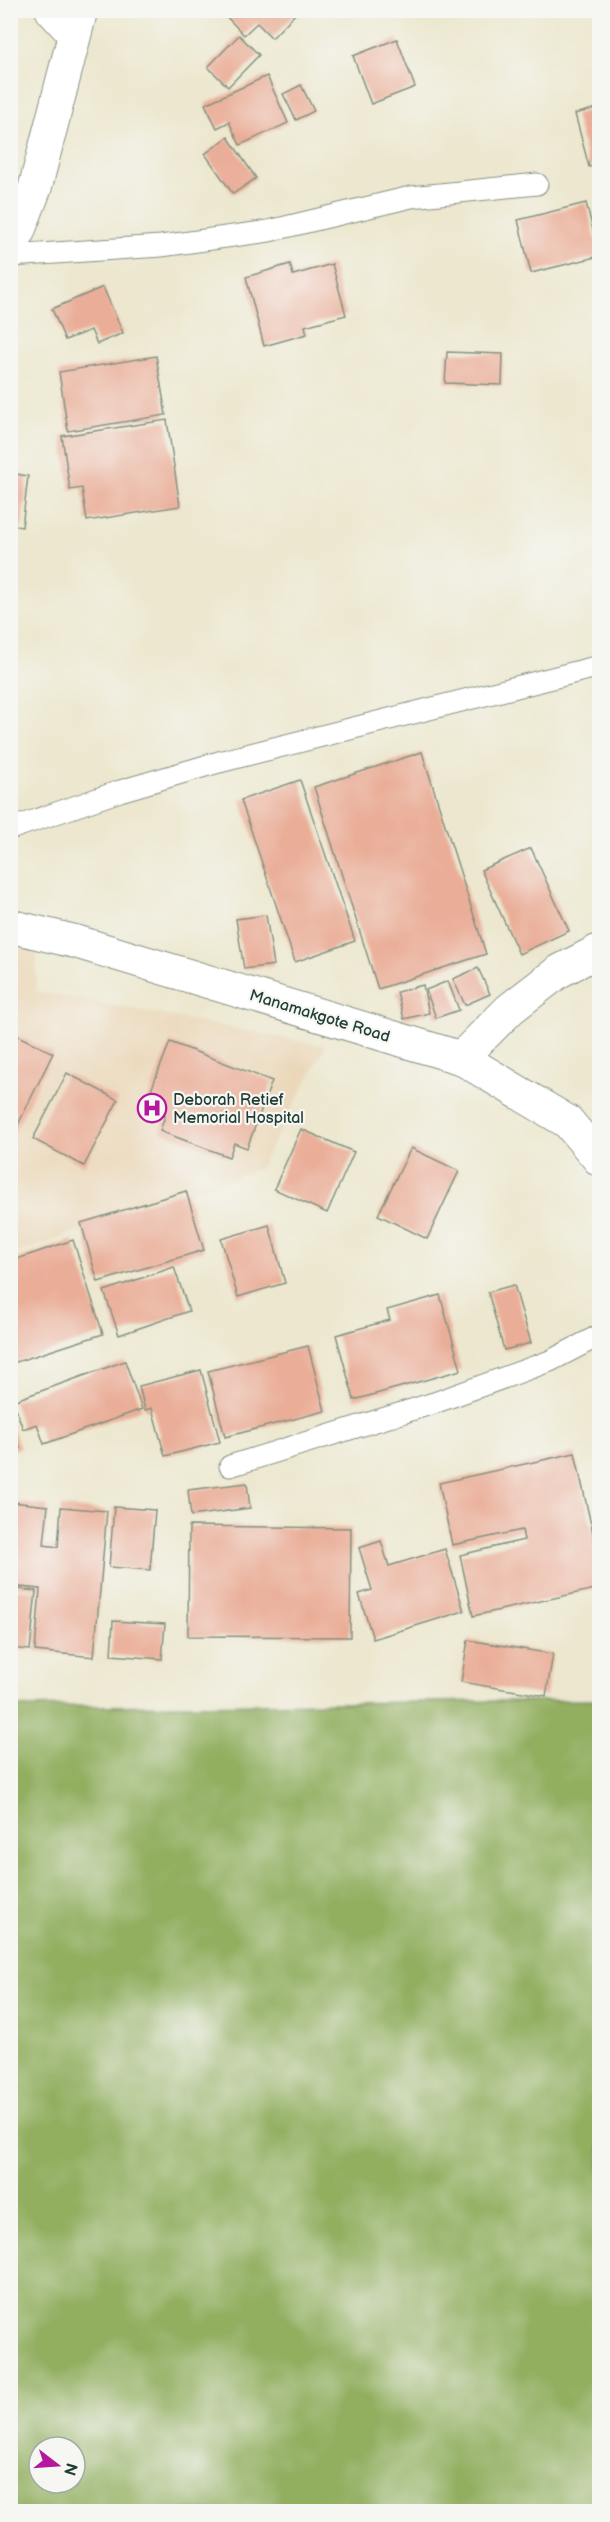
<svg xmlns="http://www.w3.org/2000/svg" width="610" height="2522" viewBox="0 0 610 2522" font-family="'Balsamiq Sans',sans-serif">
<style>
.built{fill:#ebd8ba}
.forest{fill:#92af61;stroke:#58764a;stroke-width:1.5;fill-rule:evenodd}
.building{fill:#eaae98}
.lines{fill:none;stroke-linecap:round;stroke-linejoin:round}
.service-casing{stroke:#869281;stroke-width:23}
.minor-casing{stroke:#869281;stroke-width:35}
.tertiary-casing{stroke:#869281;stroke-width:35}
.service{stroke:#fff;stroke-width:21}
.minor{stroke:#fff;stroke-width:33}
.tertiary{stroke:#fff;stroke-width:33}
.labels{text-anchor:middle;stroke-width:4.5;stroke-linejoin:round;paint-order:stroke}
.street-label{font-size:16px;fill:#1f3d34;stroke:#f6f6f2}
.poi-label{font-size:16px;fill:#1f3d34;stroke:#f6f6f2;text-anchor:start}
</style>
<rect width="100%" height="100%" fill="#f6f6f2"/>
<filter id="ink" filterUnits="userSpaceOnUse"><feTurbulence type="fractalNoise" baseFrequency=".0167" numOctaves="2"/><feDisplacementMap in="SourceGraphic" scale="12" xChannelSelector="R" yChannelSelector="G"/><feConvolveMatrix kernelMatrix="1 2 1 2 8 2 1 2 1" color-interpolation-filters="sRGB"/></filter>
<filter id="wash" filterUnits="userSpaceOnUse"><feTurbulence type="fractalNoise" baseFrequency=".008" numOctaves="4" result="noise"/><feDisplacementMap in="SourceGraphic" scale="24" xChannelSelector="R" yChannelSelector="G"/><feGaussianBlur stdDeviation="1.35" result="paint"/><feColorMatrix in="noise" values="0 0 0 0 0 0 0 0 0 0 0 0 0 0 0 0 0 1.4 0 .05"/><feComposite in="paint" operator="in"/></filter>
<g filter="url(#wash)">
<rect width="100%" height="100%" fill="#ece7ce"/>
<path class="built" d="M10,943L37,951L36,991L326,1046L259,1169L11,1255Z"/>
<path class="forest" d="M599,1700V2511H11V1707ZM39,2447H75V2483H39Z"/>
<g id="blocks">
<g class="building">
<path d="M220,10H299L272,38L257,23L244,35Z"/>
<path d="M239,35L259,55L228,87L208,67Z"/>
<path d="M397,39L415,87L371,104L353,56Z"/>
<path d="M267,76L288,123L240,145L229,122L217,128L205,104Z"/>
<path d="M301,85L314,111L296,120L283,94Z"/>
<path d="M600,107V165L589,167L575,114Z"/>
<path d="M228,137L256,178L233,194L205,154Z"/>
<path d="M586,203L600,256L531,273L518,220Z"/>
<path d="M290,264L293,275L332,264L346,315L305,326L307,334L264,346L246,277Z"/>
<path d="M103,287L123,333L97,344L91,330L65,340L52,309Z"/>
<path d="M447,352L503,354L502,385L445,383Z"/>
<path d="M156,356L166,415L68,431L59,372Z"/>
<path d="M167,420L180,506L87,521L82,488L70,490L62,436Z"/>
<path d="M10,473L28,476L22,527L10,525Z"/>
<path d="M422,752L486,954L378,989L314,787Z"/>
<path d="M300,780L355,941L295,962L241,800Z"/>
<path d="M531,848L569,931L519,954L481,870Z"/>
<path d="M266,915L274,965L244,969L236,919Z"/>
<path d="M478,968L490,994L465,1005L453,979Z"/>
<path d="M448,981L459,1010L436,1018L426,990Z"/>
<path d="M423,985L429,1013L404,1019L397,992Z"/>
<path d="M10,1032L53,1053L10,1141Z"/>
<path d="M170,1042L272,1081L247,1148L234,1143L229,1157L160,1131L165,1116L144,1108Z"/>
<path d="M67,1073L118,1100L84,1166L33,1139Z"/>
<path d="M301,1129L354,1152L327,1213L274,1189Z"/>
<path d="M411,1148L459,1171L427,1239L378,1215Z"/>
<path d="M186,1191L204,1250L98,1282L81,1223Z"/>
<path d="M269,1225L285,1283L238,1297L221,1239Z"/>
<path d="M73,1240L103,1334L10,1364V1288L19,1285L11,1261Z"/>
<path d="M174,1267L189,1311L119,1335L104,1291Z"/>
<path d="M514,1285L531,1343L504,1350L488,1292Z"/>
<path d="M440,1295L461,1370L354,1400L336,1335L390,1320L387,1310Z"/>
<path d="M308,1346L325,1411L225,1437L208,1371Z"/>
<path d="M125,1361L142,1409L44,1444L37,1424L23,1429L13,1401Z"/>
<path d="M201,1370L220,1442L165,1456L152,1408L145,1410L139,1386Z"/>
<path d="M10,1422L20,1448L10,1451Z"/>
<path d="M575,1453L600,1565V1588L473,1616L460,1555L524,1540L522,1530L452,1545L439,1483Z"/>
<path d="M247,1483L250,1508L191,1516L188,1490Z"/>
<path d="M12,1502L48,1506L44,1545L58,1547L61,1507L107,1511L94,1657L35,1651L40,1589L10,1586Z"/>
<path d="M114,1507L155,1510L150,1570L109,1567Z"/>
<path d="M189,1526L351,1528L350,1637L188,1636Z"/>
<path d="M381,1541L389,1566L445,1549L464,1611L373,1639L359,1594L372,1590L359,1548Z"/>
<path d="M10,1588L36,1591L30,1650L10,1648Z"/>
<path d="M113,1621L165,1624L162,1659L111,1655Z"/>
<path d="M468,1640L553,1654L546,1696L461,1682Z"/>
</g>
</g>
</g>
<g filter="url(#ink)">
<use href="#blocks" fill-opacity="0" stroke="#869281" stroke-width="1.5"/>
<g class="lines">
<g class="service-casing">
<g id="service">
<path d="M10,256L161,246L269,231L411,197L537,184"/>
<path d="M10,829L120,791L219,762L600,666"/>
<path d="M230,1466L434,1403L550,1361L600,1335"/>
</g>
</g>
<g class="minor-casing">
<g id="minor">
<path d="M52,10L74,34"/>
<path d="M10,253L35,188L81,10"/>
<path d="M461,1058L510,1009L558,972L600,950"/>
</g>
</g>
<g class="tertiary-casing">
<path id="tertiary" d="M10,926L77,942L461,1058L568,1122L600,1160"/>
</g>
<use href="#service" class="service"/>
<use href="#minor" class="minor"/>
<use href="#tertiary" class="tertiary"/>
</g>
</g>
<defs>
<g id="hospital-ring" transform="scale(1.5)"><circle r="9.5" fill="#f6f6f2" stroke="#b5179e" stroke-width="1.5"/><path d="M-5-5h3v3.5h4V-5h3V5h-3V1.5h-4V5h-3Z" fill="#b5179e"/></g>
</defs>
<g fill-rule="evenodd">
<use href="#hospital-ring" x="152" y="1108"/>
</g>
<g class="labels">
<g class="street-label">
<text transform="translate(320 1015) rotate(17)" y="6">Manamakgote Road</text>
</g>
<g class="poi-label">
<text x="173" y="1105">Deborah Retief<tspan x="173" dy="18">Memorial Hospital</tspan></text>
</g>
</g>
<rect width="610" height="2522" fill="none" stroke="#f6f6f2" stroke-width="36"/>
<g transform="translate(57 2465) rotate(107)"><circle r="28" fill="#f6f6f2" stroke="#a0aca6" stroke-width="1.5"/>
<path d="M0-4.5L10 22L0 15L-10 22Z" fill="#b5179e"/>
<text y="-9" font-size="16" font-weight="bold" text-anchor="middle" fill="#1f3d34">N</text>
</g>
</svg>
